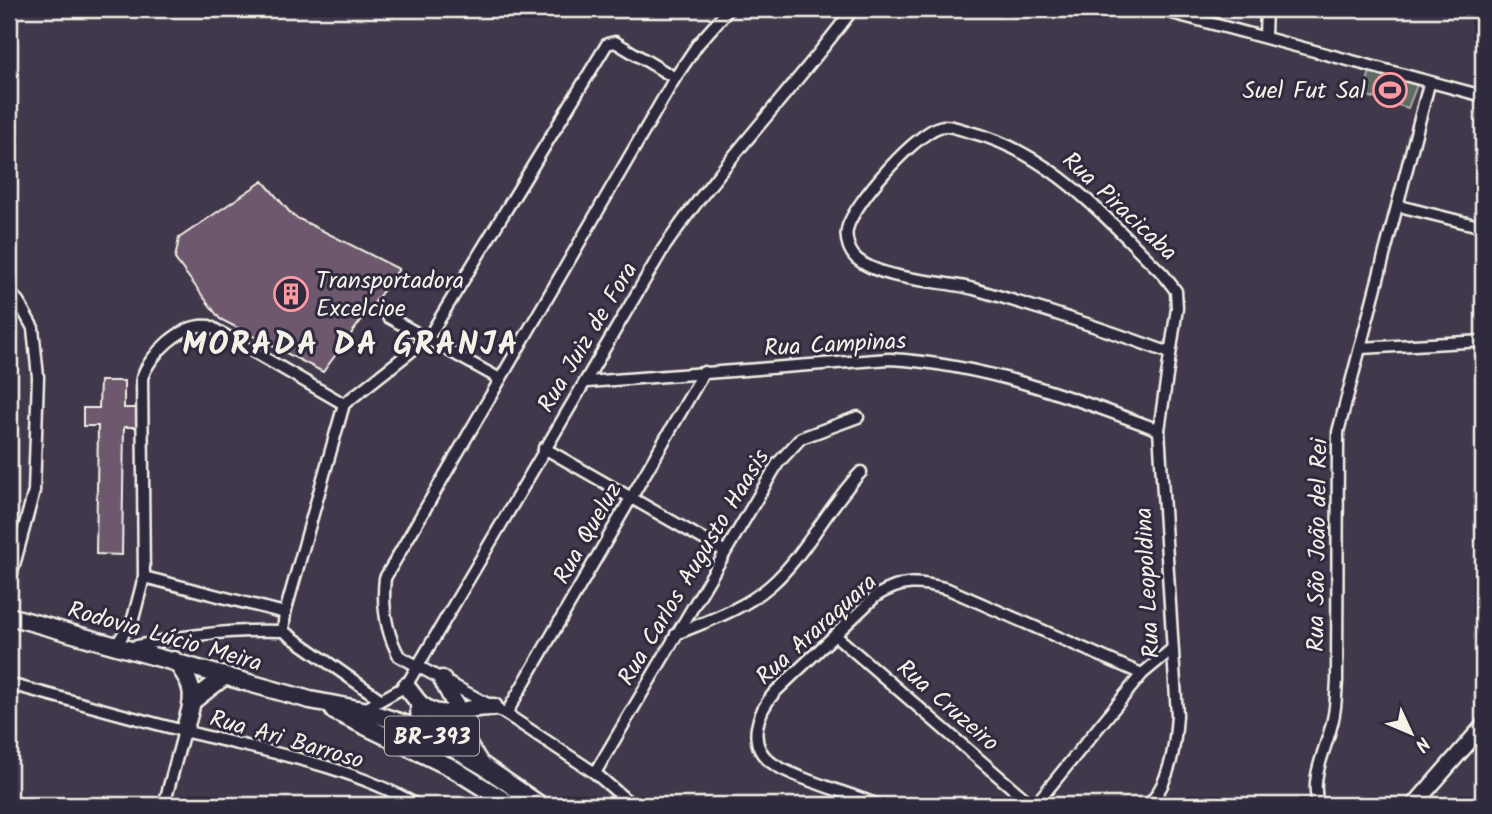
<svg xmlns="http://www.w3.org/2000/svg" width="1492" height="814" viewBox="0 0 1492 814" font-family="Kalam,sans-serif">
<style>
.green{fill:#5e6c62;stroke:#a9aea5;stroke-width:2}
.building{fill:#6e586d;stroke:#f4f1e8;stroke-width:2}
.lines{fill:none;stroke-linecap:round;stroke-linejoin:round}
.street-casing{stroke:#f4f1e8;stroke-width:15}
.secondary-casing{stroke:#f4f1e8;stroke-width:19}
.primary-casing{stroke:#f4f1e8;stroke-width:21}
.street{stroke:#2f2a3d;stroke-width:10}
.secondary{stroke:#2f2a3d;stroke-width:14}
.primary{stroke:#2f2a3d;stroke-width:16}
.labels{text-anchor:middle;stroke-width:6;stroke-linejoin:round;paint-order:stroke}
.shield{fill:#2f2a3d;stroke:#b9b5b5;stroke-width:2}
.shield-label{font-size:23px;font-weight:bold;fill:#f4f1e8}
.poi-label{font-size:24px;fill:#f4f1e8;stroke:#2f2a3d;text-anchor:end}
.street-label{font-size:24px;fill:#f4f1e8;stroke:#2f2a3d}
.district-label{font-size:32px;font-weight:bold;letter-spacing:2px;fill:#f4f1e8;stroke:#2f2a3d}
</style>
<rect width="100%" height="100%" fill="#42384b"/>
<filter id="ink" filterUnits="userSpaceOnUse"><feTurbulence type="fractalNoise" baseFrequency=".0143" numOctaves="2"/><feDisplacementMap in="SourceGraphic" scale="14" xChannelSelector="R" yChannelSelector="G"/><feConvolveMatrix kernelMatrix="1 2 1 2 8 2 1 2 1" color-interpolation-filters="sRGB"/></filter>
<g filter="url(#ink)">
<path class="green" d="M1370,70L1417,85L1408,108L1364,95Z"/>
<g class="building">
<path d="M263,181L293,216L399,269L323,372L220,319L175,259L179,238Z"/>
<path d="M100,381H124V408H137V427H124L122,555L96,554L98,426H83V408H99Z"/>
</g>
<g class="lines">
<g class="street-casing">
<g id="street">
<path d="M1157,9L1483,96"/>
<path d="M1265,35L1266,9"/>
<path d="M1399,206L1483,227"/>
<path d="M9,292L18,301L33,328L38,377L34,491L9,584"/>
<path d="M388,317L500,379"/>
<path d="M1361,348L1483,341"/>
<path d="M587,382L889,359C983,364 1072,397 1159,430"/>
<path d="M544,448L724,551"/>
<path d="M144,577L285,613"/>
<path d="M283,631L285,613L344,404L428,338L607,44L615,42L675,78"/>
<path d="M283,631L380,699"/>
<path d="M676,634C710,620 744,609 771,585C806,554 828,506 861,472"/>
<path d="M836,636L1032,805"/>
<path d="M117,644L133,619L144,577L142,378C149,355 182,322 209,326L344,404"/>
<path d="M132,647C183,635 230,629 283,631"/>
<path d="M9,684C67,699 125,716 184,731C262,751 347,764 417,805"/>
<path d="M363,710L406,686L663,249C721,164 792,91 853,9"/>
<path d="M506,714L704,372"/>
<path d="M595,773L778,463L801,438L858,417"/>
<path d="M164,805L184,731"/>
<path d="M632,805L595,773L506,714L399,656C386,632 382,605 385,578L675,78L698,44L729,9"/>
<path d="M878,805C852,794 793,778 772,763C745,744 758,711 775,692L876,596C902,580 919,581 948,589L1142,674"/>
<path d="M1035,805L1142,674L1172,649"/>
<path d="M1149,805C1171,779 1175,747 1177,715L1159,430L1177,308L1176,291L1163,274C1105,218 1052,153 970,132C962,130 953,126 945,126C921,125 850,207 847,230C845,240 850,253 857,259C883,281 941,280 974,289C1040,308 1105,329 1170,353"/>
<path d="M1319,805C1308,780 1328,745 1333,719C1336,707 1336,693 1337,681L1338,432L1429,84"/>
</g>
</g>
<g class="secondary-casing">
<path id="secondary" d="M1414,805L1483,726"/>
</g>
<g class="primary-casing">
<g id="primary">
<path d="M9,616L310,700L363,710L420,729L482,765L540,805"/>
<path d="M174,660C198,688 194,699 184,731"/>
<path d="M442,679L455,704L462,736L478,760"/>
<path d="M406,686L419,703L420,729L426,737"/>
<path d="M194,700L225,676"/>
<path d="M419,703C445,725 464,705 494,707"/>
<path d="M334,711L452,768L511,805"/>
</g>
</g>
<use href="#street" class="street"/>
<use href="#secondary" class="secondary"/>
<use href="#primary" class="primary"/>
</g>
</g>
<defs>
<g id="stadium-ring" transform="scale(1.75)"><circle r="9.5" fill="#2f2a3d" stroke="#ff9aa2" stroke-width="1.5"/><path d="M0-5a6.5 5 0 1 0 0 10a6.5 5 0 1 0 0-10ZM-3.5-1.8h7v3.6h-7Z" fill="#ff9aa2"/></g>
<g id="building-ring" transform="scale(1.75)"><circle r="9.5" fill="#2f2a3d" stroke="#ff9aa2" stroke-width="1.5"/><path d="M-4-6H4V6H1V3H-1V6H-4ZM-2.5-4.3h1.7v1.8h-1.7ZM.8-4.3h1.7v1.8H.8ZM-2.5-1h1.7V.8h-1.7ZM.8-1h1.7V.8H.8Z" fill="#ff9aa2"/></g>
</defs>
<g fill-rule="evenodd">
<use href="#stadium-ring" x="1390" y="90"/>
<use href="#building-ring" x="291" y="294"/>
</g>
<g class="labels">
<rect class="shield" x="385" y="716.5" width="94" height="39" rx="5"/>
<g class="shield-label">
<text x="432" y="744">BR-393</text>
</g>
<g class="poi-label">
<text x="1366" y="98">Suel Fut Sal</text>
<text x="316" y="288" text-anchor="start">Transportadora<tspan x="316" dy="28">Excelcioe</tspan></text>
</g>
<g class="street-label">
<text transform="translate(1120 206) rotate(43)" y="8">Rua Piracicaba</text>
<text transform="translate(587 337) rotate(-59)" y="8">Rua Juiz de Fora</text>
<text transform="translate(835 344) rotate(-3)" y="8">Rua Campinas</text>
<text transform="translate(587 533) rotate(-60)" y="8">Rua Queluz</text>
<text transform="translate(1317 545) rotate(-89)" y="8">Rua São João del Rei</text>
<text transform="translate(693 567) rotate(-59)" y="8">Rua Carlos Augusto Haasis</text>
<text transform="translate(1147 583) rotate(-93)" y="8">Rua Leopoldina</text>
<text transform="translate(816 629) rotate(-42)" y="8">Rua Araraquara</text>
<text transform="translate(165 636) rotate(16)" y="8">Rodovia Lúcio Meira</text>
<text transform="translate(948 705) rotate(41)" y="8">Rua Cruzeiro</text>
<text transform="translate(287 739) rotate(16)" y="8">Rua Ari Barroso</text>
</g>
<g class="district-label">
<text x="351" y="354">MORADA DA GRANJA</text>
</g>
</g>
<rect width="1492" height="814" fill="none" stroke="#2f2a3d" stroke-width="35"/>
<rect x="18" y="18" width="1457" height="779" fill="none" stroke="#f4f1e8" stroke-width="2.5" filter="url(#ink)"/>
<g transform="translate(1411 733) rotate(134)" stroke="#2f2a3d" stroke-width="5" paint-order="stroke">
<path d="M0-5L12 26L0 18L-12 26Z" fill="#f4f1e8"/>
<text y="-10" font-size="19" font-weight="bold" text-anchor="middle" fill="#f4f1e8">N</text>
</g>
</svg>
